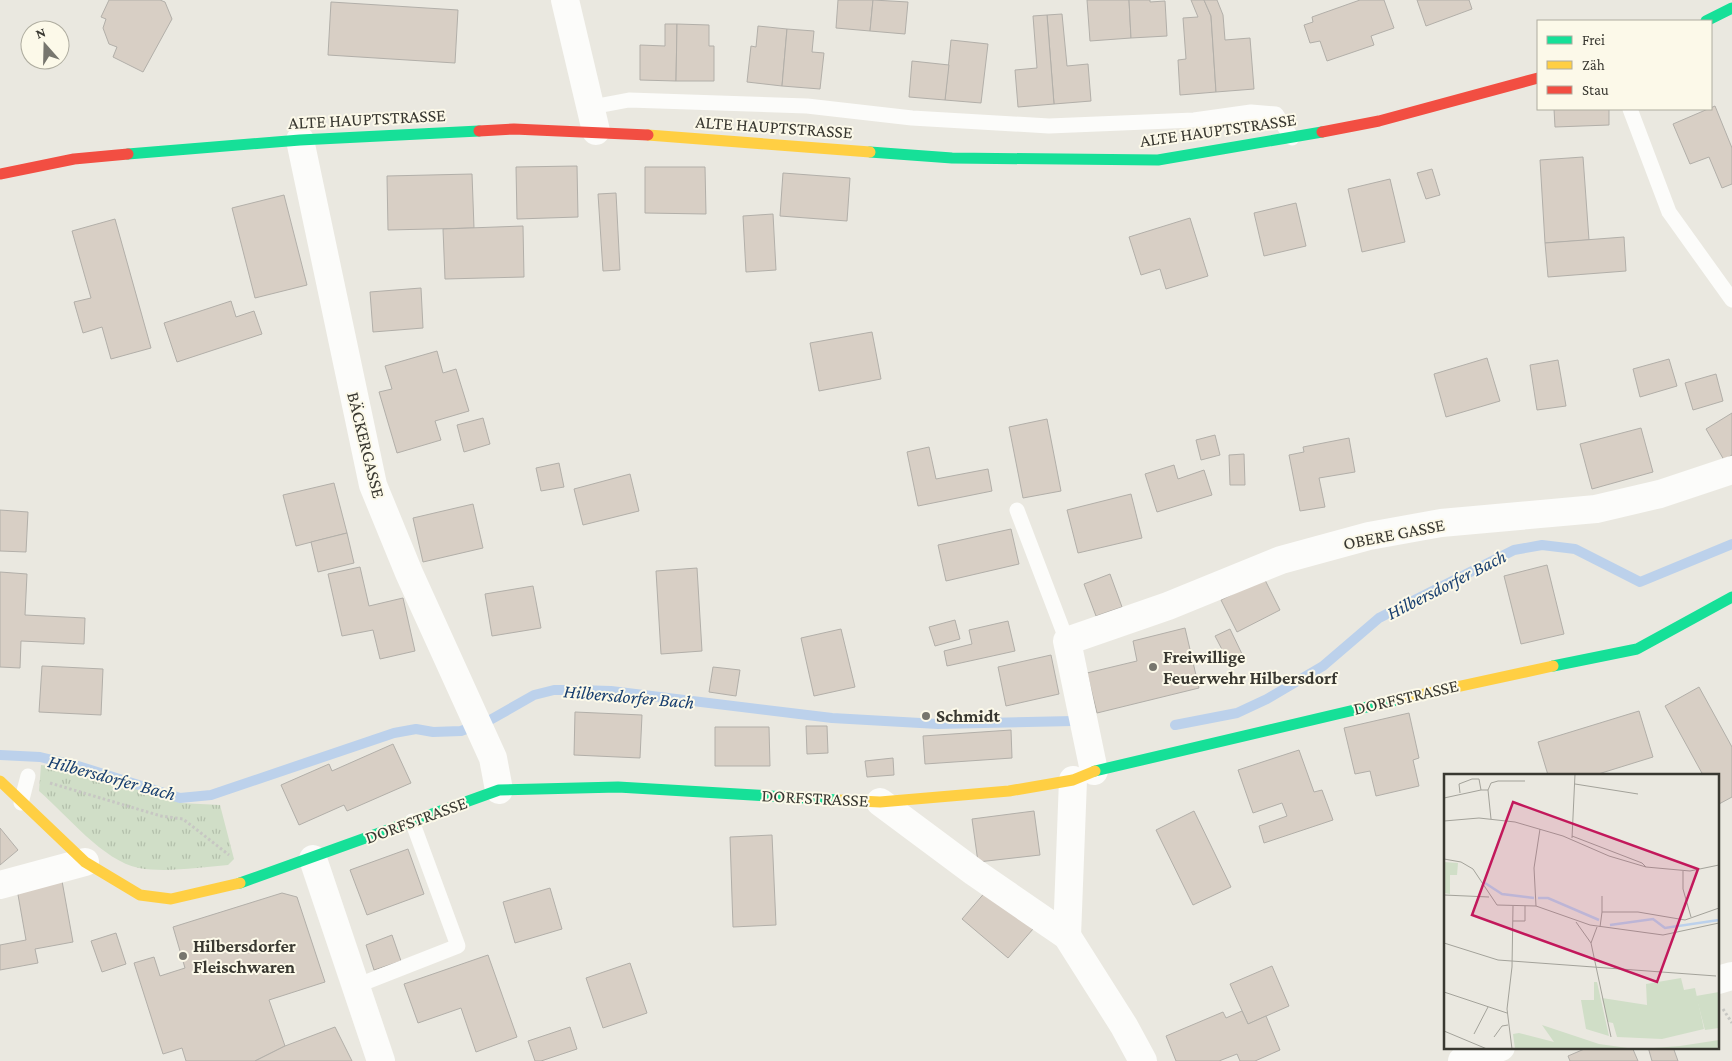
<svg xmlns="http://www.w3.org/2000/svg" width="1732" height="1061" viewBox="0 0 1732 1061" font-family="'Crimson Pro',serif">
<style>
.grass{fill:url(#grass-tufts)}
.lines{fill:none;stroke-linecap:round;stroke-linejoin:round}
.stream{stroke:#bcd1eb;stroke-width:10}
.building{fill:#d8cfc5;stroke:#b2afa9}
.path{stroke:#c7c7c3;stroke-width:3;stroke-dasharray:2.5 2.5;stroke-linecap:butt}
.lane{stroke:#fcfcfa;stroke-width:15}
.street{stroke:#fcfcfa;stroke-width:28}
.fast{stroke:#16e098;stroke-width:11}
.slow{stroke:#ffcf43;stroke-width:11}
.jam{stroke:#f24e42;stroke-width:11}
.poi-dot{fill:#77766e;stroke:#fcf9e9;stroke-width:2}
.labels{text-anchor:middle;stroke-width:4;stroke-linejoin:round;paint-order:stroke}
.street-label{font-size:18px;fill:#393831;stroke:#fcf9e9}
.poi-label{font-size:18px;font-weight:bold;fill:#393831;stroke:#fcf9e9;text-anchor:start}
.water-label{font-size:19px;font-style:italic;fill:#173e6f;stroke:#fcf9e9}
.inset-river{fill:none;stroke:#bcd1eb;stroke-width:2.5}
.inset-road{fill:none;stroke:#a3a29a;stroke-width:1}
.view{fill:#c2185b;fill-opacity:0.15;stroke:#c2185b;stroke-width:2.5}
.inset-edge{fill:none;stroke:#393831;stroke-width:2.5}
</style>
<defs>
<pattern id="grass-tufts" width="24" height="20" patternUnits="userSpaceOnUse" patternTransform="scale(1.25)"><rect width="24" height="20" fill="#d0dec7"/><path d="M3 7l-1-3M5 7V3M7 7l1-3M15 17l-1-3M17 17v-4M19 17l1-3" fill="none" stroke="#b3bfab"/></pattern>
</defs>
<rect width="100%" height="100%" fill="#eae8e0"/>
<path class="grass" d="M41,765L71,769L181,803L220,805L234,859L228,865C200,867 167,873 139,868C103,861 67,815 39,791Z"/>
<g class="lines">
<g class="stream">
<path d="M1175,725L1237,713L1267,699L1323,666L1379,618L1514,550L1542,545L1575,549L1640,582L1732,544"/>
<path d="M0,755L40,757L78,766L180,798L211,795L394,733L416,729L433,732L461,731L490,720L534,695L554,690H578L611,691L832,718L938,724L1073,721"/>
</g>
</g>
<g class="building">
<path d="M109,0H160L165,2L172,19L143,72L113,57L117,47L109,44L103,28L106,19L101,17Z"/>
<path d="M838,0H873L870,31L836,28Z"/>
<path d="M873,0L908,2L905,34L870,31Z"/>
<path d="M1087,0H1129L1131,38L1090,41Z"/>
<path d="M1129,0H1150V2L1165,1L1167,36L1131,38Z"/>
<path d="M1191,0H1204L1211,16L1216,92L1180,95L1178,60L1186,59L1183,18L1198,17Z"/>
<path d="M1204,0H1217L1223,15L1225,40L1250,38L1254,89L1216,92L1211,16Z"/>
<path d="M1360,0H1384L1394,28L1371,36L1374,45L1327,61L1320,41L1310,43L1304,25L1313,22L1312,17Z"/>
<path d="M1417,0H1469L1472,9L1426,26Z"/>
<path d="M331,2L458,10L455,63L328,55Z"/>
<path d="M1062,14L1067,66L1088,64L1091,101L1054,104L1047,15Z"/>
<path d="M1047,15L1054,104L1018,107L1015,70L1037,68L1033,16Z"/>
<path d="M665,24H677L676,81L640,80V45L665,46Z"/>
<path d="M677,24L709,25V46H714V81H676Z"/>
<path d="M758,26L787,29L782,86L747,82L751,46L756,47Z"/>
<path d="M787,29L814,31L812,52L824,53L820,89L782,86Z"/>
<path d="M951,40L988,44L981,103L945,100Z"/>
<path d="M912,61L949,65L945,100L909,97Z"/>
<path d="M1715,106L1732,148V184L1722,188L1709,157L1690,164L1673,124Z"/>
<path d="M1554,109H1609V125L1555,127Z"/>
<path d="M1583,157L1589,240L1545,243L1540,160Z"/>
<path d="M577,166L578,217L517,219L516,167Z"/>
<path d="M645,167H705L706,214L645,213Z"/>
<path d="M1432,169L1440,195L1426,199L1417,173Z"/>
<path d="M783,173L850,178L847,221L780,216Z"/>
<path d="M472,174L474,228L388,230L387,176Z"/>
<path d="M1390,179L1405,242L1362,252L1348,189Z"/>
<path d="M616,193L620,270L603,271L598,194Z"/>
<path d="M284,195L307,285L255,298L232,208Z"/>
<path d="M1296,203L1306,246L1264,256L1254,213Z"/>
<path d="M773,214L776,270L746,272L743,216Z"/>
<path d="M1190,218L1208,276L1166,289L1160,269L1141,275L1129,237Z"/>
<path d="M115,219L151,348L111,359L102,327L83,333L74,302L91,298L72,231Z"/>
<path d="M523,226L524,277L445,279L443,229Z"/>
<path d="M1624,237L1626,271L1548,277L1545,243Z"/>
<path d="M421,288L423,328L373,332L370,292Z"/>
<path d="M231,301L236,317L254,311L262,334L177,362L164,323Z"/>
<path d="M872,332L881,379L819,391L810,343Z"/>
<path d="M437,351L443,373L456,369L469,411L435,421L441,440L397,453L379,392L392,389L385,366Z"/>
<path d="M1487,358L1500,401L1446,417L1434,374Z"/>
<path d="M1669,359L1677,386L1640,397L1633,369Z"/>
<path d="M1558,360L1566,406L1537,410L1530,365Z"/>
<path d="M1716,374L1723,401L1693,410L1685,383Z"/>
<path d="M1732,413V455L1724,460L1706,429Z"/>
<path d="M483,418L490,444L464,452L457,425Z"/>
<path d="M1047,419L1061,491L1023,498L1009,427Z"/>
<path d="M1641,428L1653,472L1592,489L1580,444Z"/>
<path d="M1215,435L1220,455L1201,460L1196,440Z"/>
<path d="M1349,438L1355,472L1319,478L1325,507L1300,511L1289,455L1304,452L1303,447Z"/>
<path d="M929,447L936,479L988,469L992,491L918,506L907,452Z"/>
<path d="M1244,454L1245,485H1230L1229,455Z"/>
<path d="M559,463L564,487L541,491L536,468Z"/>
<path d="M1174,465L1178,479L1204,470L1212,495L1157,512L1145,474Z"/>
<path d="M630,474L639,511L583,525L574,489Z"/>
<path d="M334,483L347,533L296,546L283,495Z"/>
<path d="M1131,494L1142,538L1078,553L1067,510Z"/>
<path d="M473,504L483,548L423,562L413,518Z"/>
<path d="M0,510L28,512L26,552L0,551Z"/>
<path d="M1011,529L1019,564L946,581L938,545Z"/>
<path d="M347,533L354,563L318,572L311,542Z"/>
<path d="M1547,565L1564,634L1521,644L1504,576Z"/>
<path d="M360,567L369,606L403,598L415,651L380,659L373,630L342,636L328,574Z"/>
<path d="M697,568L702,651L661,654L656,571Z"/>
<path d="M0,572L27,574L25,615L85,618L84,644L21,641L20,668L0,667Z"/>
<path d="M1110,574L1122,607L1096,616L1084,584Z"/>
<path d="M1264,578L1280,610L1237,632L1221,600Z"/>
<path d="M533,586L541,628L492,636L485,594Z"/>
<path d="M955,620L960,639L935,646L929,627Z"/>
<path d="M1008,621L1015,651L947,666L944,651L972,644L969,630Z"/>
<path d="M1185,628L1199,688L1097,713L1087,673L1137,661L1133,641Z"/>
<path d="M841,629L855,687L814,696L801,638Z"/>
<path d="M1230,629L1242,654L1228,661L1215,636Z"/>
<path d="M1051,655L1059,694L1006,706L998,667Z"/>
<path d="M42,666L103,669L101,715L39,712Z"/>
<path d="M713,667L740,670L736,696L709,692Z"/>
<path d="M1699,687L1732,747V797L1719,804L1718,775H1703L1665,706Z"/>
<path d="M1639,711L1653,757L1595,775H1548L1538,742Z"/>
<path d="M575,712L642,715L640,758L574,755Z"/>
<path d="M1409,713L1419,758L1413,760L1419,786L1376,796L1370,771L1355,774L1344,728Z"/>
<path d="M806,726H827L828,753L807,754Z"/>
<path d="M715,727H769L770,766H715Z"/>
<path d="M1011,730L1012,758L925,764L923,736Z"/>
<path d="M393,744L411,783L347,811L344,805L299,825L281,785L329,764L332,771Z"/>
<path d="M1299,750L1314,792L1322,790L1333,820L1264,843L1259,826L1287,816L1282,803L1253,813L1238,770Z"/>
<path d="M893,758L894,775L867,777L865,761Z"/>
<path d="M1034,811L1040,855L978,862L972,819Z"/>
<path d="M1194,811L1231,887L1193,905L1156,830Z"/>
<path d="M0,828L18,850L0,865Z"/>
<path d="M772,835L776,925L733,927L730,837Z"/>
<path d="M408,849L424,894L367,915L350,870Z"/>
<path d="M62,881L73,942L35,949L38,963L0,970V945L26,940L17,889Z"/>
<path d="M550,888L562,929L515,943L503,902Z"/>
<path d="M987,890L1033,929L1008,958L962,919Z"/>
<path d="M282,893L297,897L325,982L269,1000L285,1046L255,1061H186L182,1048L163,1054L134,963L154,957L160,976L185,968L173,927Z"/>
<path d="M116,933L126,964L102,972L91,941Z"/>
<path d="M392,935L401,961L374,970L366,945Z"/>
<path d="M488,955L517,1037L476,1052L461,1008L418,1023L404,984Z"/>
<path d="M630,963L647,1013L603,1028L586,978Z"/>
<path d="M1272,966L1289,1006L1248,1024L1230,984Z"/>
<path d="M1242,1011L1248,1024L1266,1016L1280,1050L1255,1061H1240L1237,1054L1219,1061H1176L1166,1036L1223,1012L1226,1018Z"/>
<path d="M335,1027L352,1061H255L285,1046Z"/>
<path d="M570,1027L577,1049L541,1061H535L528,1041Z"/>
<path d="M1589,1047H1632L1638,1061H1570L1568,1056Z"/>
<path d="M1648,1047H1673L1678,1061H1652Z"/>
</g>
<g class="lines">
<g class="path">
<path d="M50,783L161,816L183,819L229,855"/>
<path d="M1723,1009L1732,1023"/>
</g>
<g class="lane">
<path d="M592,107L629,100L807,106L912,118L1049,126L1194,120L1251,112L1276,114L1292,138"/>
<path d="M1630,109L1669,212L1732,300"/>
<path d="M1017,510L1067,641"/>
<path d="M21,803L28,776"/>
<path d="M356,986L458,946L412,821"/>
</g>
<g class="street">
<path d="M565,0L596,131"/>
<path d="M300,140L373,485L409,573L493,758L499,790"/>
<path d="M1094,771L1067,641L1168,606L1281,560L1369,536L1441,523L1596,509L1660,494L1732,470"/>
<path d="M880,802L974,872L1067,936L1124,1026L1143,1061"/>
<path d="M313,859L381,1061"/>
<path d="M0,885L85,862"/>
<path d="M1067,936L1073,780"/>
<path d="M1718,980L1732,976"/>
<path d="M1462,1061L1501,1047"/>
</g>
<g class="fast">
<path d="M1706,21L1732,8"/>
<path d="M870,152L952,158L1158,160L1322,132"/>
<path d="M128,154L300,140L479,131"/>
<path d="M1553,666L1637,649L1732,597"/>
<path d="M1095,771L1401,699"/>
<path d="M240,883L499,790L618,787L838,800"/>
</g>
<g class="slow">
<path d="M648,135L870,152"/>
<path d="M1401,699L1553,666"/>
<path d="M0,781L85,862L140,895L171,899L240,883"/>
<path d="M838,800L880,802L1009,791L1073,780L1095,771"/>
</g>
<g class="jam">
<path d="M479,131L514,129L648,135"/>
<path d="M1322,132L1379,121L1538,78"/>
<path d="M0,174L74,159L128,154"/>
</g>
</g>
<g class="poi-dot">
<circle cx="1153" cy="667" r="5"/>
<circle cx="926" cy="716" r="5"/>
<circle cx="183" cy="956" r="5"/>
</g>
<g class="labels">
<g class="street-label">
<text transform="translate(367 119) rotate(-3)" y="6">ALTE HAUPTSTRASSE</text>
<text transform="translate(774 127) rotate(4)" y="6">ALTE HAUPTSTRASSE</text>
<text transform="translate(1218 130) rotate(-8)" y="6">ALTE HAUPTSTRASSE</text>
<text transform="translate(366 445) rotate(76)" y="6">BÄCKERGASSE</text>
<text transform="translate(1394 534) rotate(-11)" y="6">OBERE GASSE</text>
<text transform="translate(1406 697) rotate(-13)" y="6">DORFSTRASSE</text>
<text transform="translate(815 798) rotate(3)" y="6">DORFSTRASSE</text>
<text transform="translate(416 820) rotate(-20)" y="6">DORFSTRASSE</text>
</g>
<g class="poi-label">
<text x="1163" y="663">Freiwillige<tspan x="1163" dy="21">Feuerwehr Hilbersdorf</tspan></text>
<text x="936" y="722">Schmidt</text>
<text x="193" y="952">Hilbersdorfer<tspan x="193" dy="21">Fleischwaren</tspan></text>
</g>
<g class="water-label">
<text transform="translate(1446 584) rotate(-27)" y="7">Hilbersdorfer Bach</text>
<text transform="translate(629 696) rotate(5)" y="7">Hilbersdorfer Bach</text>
<text transform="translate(112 777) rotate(15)" y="7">Hilbersdorfer Bach</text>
</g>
</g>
<g transform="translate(1444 774)">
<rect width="275" height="275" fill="#eae8e0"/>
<path d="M150,208H153L165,262L142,255L137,226H150ZM275,218V254L261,256L252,222ZM98,251L155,270L191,275H71L69,260L75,259L110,268ZM275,266L273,275H196L236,272Z" fill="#d0dec7"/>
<path d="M0,88L14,89L13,101H6V120L0,119Z" fill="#d0dec7"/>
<path d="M237,204L240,216L251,214L260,255L218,265L173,263L169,249L164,248L158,224L203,231L202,210Z" fill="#d0dec7"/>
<path class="inset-river" d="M41,109L58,120L90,124M94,124H104L155,146M166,151L209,145L221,154L275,146"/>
<path class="inset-road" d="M131,10L194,20M44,16L47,9L54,7H81M44,16L47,45M16,19L15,10L28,5H35L37,16H44M0,24L37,16M0,47L35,44L71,48L119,62L165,82L202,93L246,97L275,91M128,62L198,89L202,93M128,64L131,0M0,85L17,88L29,95L53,131L92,132L146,151L219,161L275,149M239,97V115L247,143M0,121L45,123M158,122V138M92,132L90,94L96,55M69,147H81V132M132,148L147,169L167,263M156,153L158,138H194L241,146L275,134M0,169L54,186L272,202M147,169L153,153M0,218L63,239M0,257L43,275M30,260L44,233M50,263L58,252L64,251M68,275L63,235L68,193L69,132"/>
<path class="view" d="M69,28L254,95L213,208L28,141Z"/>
<rect width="275" height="275" class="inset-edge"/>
</g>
<rect x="1537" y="20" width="175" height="90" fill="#fcf9e9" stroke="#aeac9f"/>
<rect x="1547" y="36" width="25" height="8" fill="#16e098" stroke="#aeac9f"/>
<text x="1582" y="45" font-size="15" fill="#393831">Frei</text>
<rect x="1547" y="61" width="25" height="8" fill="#ffcf43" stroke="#aeac9f"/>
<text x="1582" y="70" font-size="15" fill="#393831">Zäh</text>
<rect x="1547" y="86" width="25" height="8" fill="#f24e42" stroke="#aeac9f"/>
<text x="1582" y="95" font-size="15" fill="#393831">Stau</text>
<g transform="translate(45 45) rotate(340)"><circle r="24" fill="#fcf9e9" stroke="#aeac9f"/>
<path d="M0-4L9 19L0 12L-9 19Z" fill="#77766e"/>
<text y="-8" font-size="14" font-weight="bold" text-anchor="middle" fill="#393831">N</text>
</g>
</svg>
